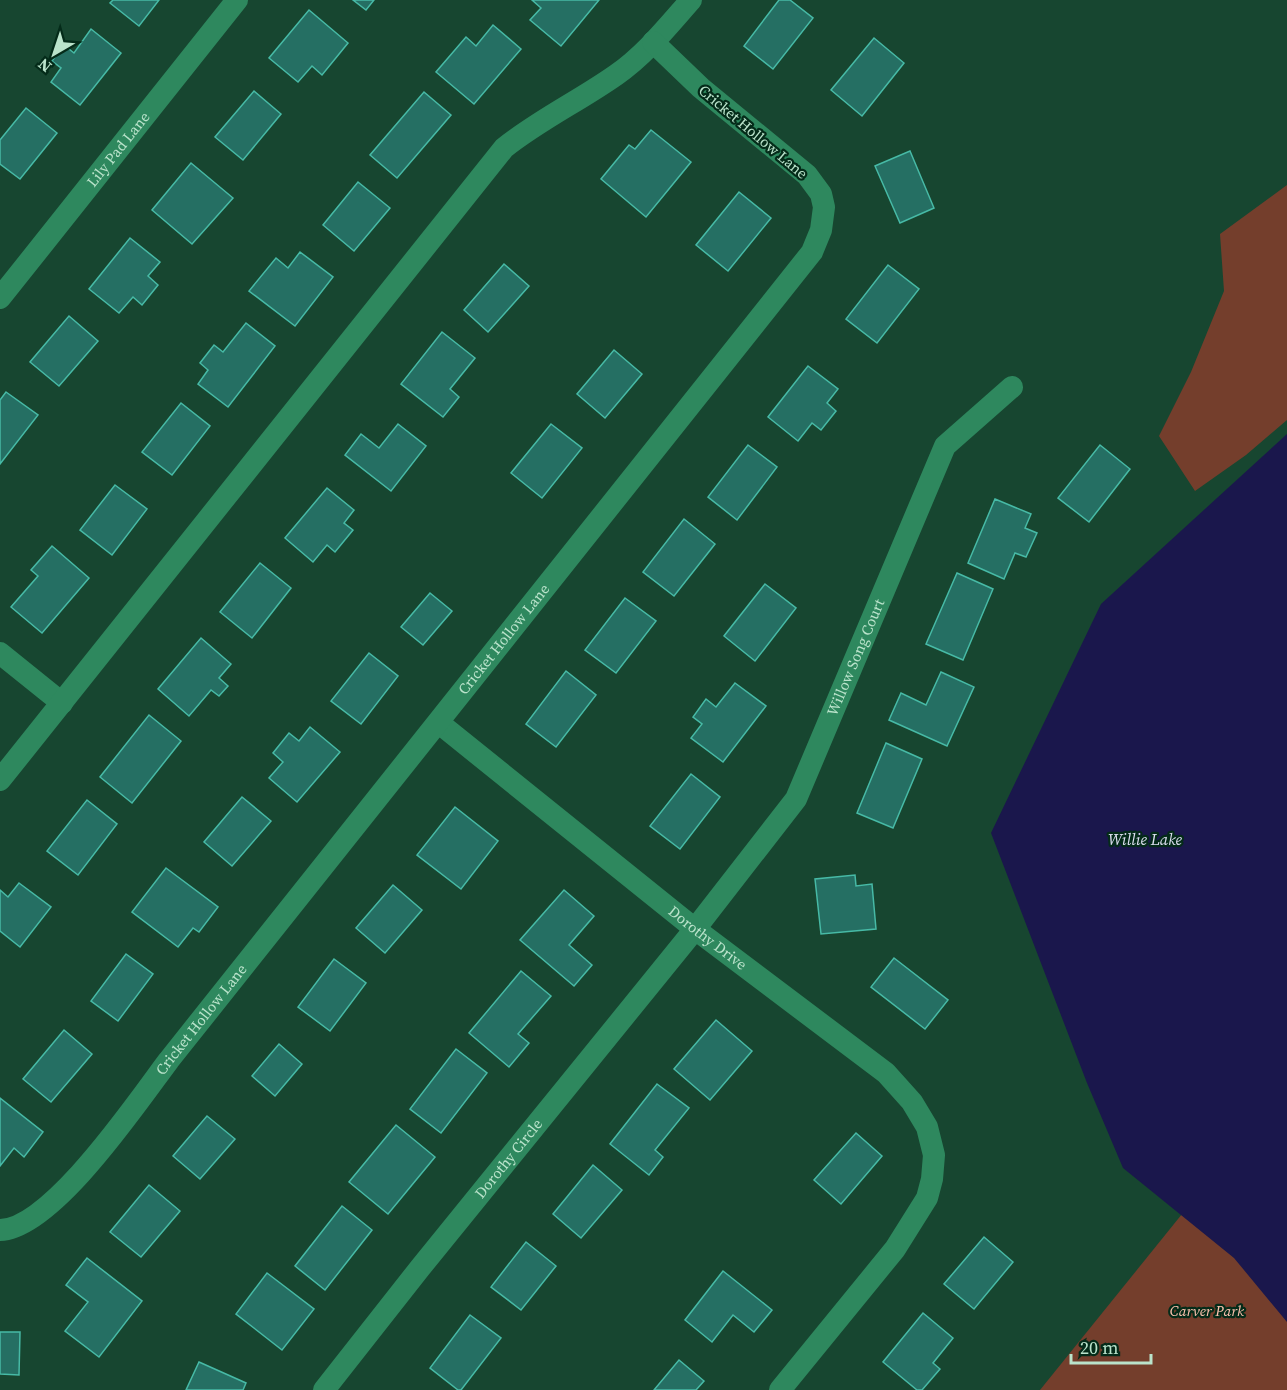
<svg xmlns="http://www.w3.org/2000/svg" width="1287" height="1390" viewBox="0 0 1287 1390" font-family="'Source Serif 4',serif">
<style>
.green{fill:#743e2c}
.water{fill:#1a174c}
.building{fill:#256f63;stroke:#47baa6;stroke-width:1.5}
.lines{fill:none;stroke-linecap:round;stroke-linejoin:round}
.minor{stroke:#2e885e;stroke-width:22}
.labels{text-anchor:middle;stroke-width:4.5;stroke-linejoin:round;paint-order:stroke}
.street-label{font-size:15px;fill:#bae3cb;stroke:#042b19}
.park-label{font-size:15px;font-style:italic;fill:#fdc2ae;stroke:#042b19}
.water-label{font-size:16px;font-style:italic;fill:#dddff1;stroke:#042b19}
</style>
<rect width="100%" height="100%" fill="#174630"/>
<g class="green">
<path d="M1287,185V420L1246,455L1195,491L1159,436L1191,372L1224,291L1220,234Z"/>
<path d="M1287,1084V1390H1040Z"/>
</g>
<path class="water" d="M1287,434V1322L1234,1258L1123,1168L1087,1083L991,833L1101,604Z"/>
<g class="building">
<path d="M113,0H159L139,26L110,3Z"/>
<path d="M353,0H374L366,10Z"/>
<path d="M532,0H599L561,46L530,20L541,8Z"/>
<path d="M779,0H790L813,18L773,69L744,46Z"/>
<path d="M309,10L348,43L322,75L312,66L298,82L269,58Z"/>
<path d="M493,25L521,49L474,104L436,72L466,37L476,46Z"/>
<path d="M91,29L121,53L80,105L51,82L61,68L52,61L64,45L74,53Z"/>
<path d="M874,38L904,63L862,116L831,90Z"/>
<path d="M254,91L281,114L243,160L215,137Z"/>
<path d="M424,92L451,115L397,178L370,155Z"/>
<path d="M26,108L57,133L20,179L0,164V140Z"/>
<path d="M651,130L691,162L646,217L601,179L629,145L635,149Z"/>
<path d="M910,151L934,208L900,223L875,166Z"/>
<path d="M191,163L233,198L192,244L152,210Z"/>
<path d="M358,182L390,208L354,251L323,225Z"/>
<path d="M739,192L771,218L728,271L696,245Z"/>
<path d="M130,238L160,262L148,276L158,285L142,305L133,297L119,313L89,289Z"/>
<path d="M300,252L333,277L295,326L249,291L276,258L288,268Z"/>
<path d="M504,264L529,286L488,332L464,310Z"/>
<path d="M888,265L919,289L877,343L846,319Z"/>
<path d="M69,316L98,341L59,386L30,362Z"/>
<path d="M246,323L275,346L228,407L198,384L208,370L200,363L214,345L223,352Z"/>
<path d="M442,332L475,358L450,389L459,397L443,417L401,384Z"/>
<path d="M614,350L642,374L605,418L577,394Z"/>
<path d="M808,366L838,389L827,403L836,411L821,430L812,423L798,441L768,417Z"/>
<path d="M6,392L38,415L0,464V400Z"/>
<path d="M181,403L210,426L172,475L142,452Z"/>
<path d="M398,424L426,446L391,491L345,455L361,434L379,448Z"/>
<path d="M551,424L582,448L542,498L511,473Z"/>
<path d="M748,445L777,467L737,520L708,497Z"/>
<path d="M1100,445L1130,469L1089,522L1058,498Z"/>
<path d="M115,485L147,509L112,555L80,530Z"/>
<path d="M327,488L354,510L344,523L353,530L335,552L327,545L313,562L285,538Z"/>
<path d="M995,499L1031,514L1025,528L1037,533L1026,557L1015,553L1004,579L968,563Z"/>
<path d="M684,519L715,544L674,596L643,572Z"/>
<path d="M52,546L89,578L42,633L11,607L38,576L31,570Z"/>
<path d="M260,563L291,588L252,638L220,612Z"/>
<path d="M957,573L993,589L963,660L926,644Z"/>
<path d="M765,584L796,608L755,661L724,636Z"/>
<path d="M430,593L452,611L423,645L401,627Z"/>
<path d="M625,598L656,621L616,673L585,650Z"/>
<path d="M201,638L231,664L219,678L228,686L219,696L211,690L189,716L158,689Z"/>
<path d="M369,653L398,676L361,724L331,701Z"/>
<path d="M566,671L596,695L556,747L526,724Z"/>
<path d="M941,672L974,687L947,746L889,720L901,693L926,705Z"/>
<path d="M735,683L766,706L723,762L691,738L702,724L693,717L706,699L716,707Z"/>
<path d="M149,715L181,741L132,803L100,777Z"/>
<path d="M310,727L340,752L297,802L269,778L283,762L273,753L289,733L299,741Z"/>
<path d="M886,743L922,759L893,828L857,813Z"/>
<path d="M691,774L720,797L680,849L650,826Z"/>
<path d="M242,797L271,821L232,866L204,842Z"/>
<path d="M87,800L117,824L78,875L47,851Z"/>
<path d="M455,807L498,841L461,889L417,855Z"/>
<path d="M166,868L218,907L199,932L193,928L178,947L132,912Z"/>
<path d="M855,875L856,886L872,884L876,929L821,934L815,879Z"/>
<path d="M19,883L51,907L20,947L0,931V890L8,897Z"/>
<path d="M393,885L422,910L385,953L356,928Z"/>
<path d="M564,890L594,916L569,945L592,965L574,986L520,940Z"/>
<path d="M126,954L153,974L118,1021L91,1001Z"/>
<path d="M894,958L948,1000L925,1029L871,987Z"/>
<path d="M334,959L366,983L330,1031L298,1007Z"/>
<path d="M521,971L551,996L518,1034L529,1043L509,1067L469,1033Z"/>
<path d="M716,1020L752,1051L710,1100L674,1069Z"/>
<path d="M64,1030L92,1054L51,1102L23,1079Z"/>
<path d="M279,1044L302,1064L275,1096L252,1076Z"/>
<path d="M456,1049L487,1073L441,1133L410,1109Z"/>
<path d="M657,1084L689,1108L655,1150L663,1157L649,1175L610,1144Z"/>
<path d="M0,1098L43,1132L24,1157L14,1148L0,1166Z"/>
<path d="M207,1116L235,1139L200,1179L173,1156Z"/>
<path d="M396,1125L435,1157L388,1214L349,1182Z"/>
<path d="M856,1133L882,1156L841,1204L814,1180Z"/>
<path d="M593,1165L622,1190L581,1238L553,1214Z"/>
<path d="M149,1185L180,1211L141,1257L110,1232Z"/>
<path d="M342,1206L372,1230L325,1290L295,1266Z"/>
<path d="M984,1237L1013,1262L974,1309L944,1284Z"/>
<path d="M526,1242L556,1266L521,1310L491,1287Z"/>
<path d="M87,1258L142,1301L99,1357L65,1331L88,1302L66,1285Z"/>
<path d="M723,1271L772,1310L754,1332L733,1315L712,1342L685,1320Z"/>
<path d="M267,1273L314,1309L282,1350L236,1314Z"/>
<path d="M923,1313L953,1338L933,1363L940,1369L922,1390H917L883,1362Z"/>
<path d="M470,1315L501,1338L461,1390H458L430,1368Z"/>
<path d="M0,1332H20L19,1375L0,1374Z"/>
<path d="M679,1360L704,1381L696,1390H654Z"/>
<path d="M199,1362L246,1383L243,1390H186Z"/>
</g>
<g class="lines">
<g class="minor">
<path id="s1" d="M0,298L237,0"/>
<path d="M0,653L62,703"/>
<path id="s2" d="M439,723L695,929L886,1073L912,1102L927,1127L934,1155L932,1179L927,1198L895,1249L780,1390"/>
<path d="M0,780L504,148C539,120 579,101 616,75C645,55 668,26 691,0"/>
<path id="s3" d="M0,1230C52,1229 138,1101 169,1060L812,252L821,230L824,207L821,194L807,175L701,88L653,42"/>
<path id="s4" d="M324,1390L420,1268L695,929L796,799L945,446L1012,387"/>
</g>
</g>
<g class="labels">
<g class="street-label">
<text transform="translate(753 132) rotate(40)" y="5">Cricket Hollow Lane</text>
<text dy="5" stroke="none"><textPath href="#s1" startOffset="190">Lily Pad Lane</textPath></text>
<text dy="5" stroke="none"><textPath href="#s3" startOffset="782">Cricket Hollow Lane</textPath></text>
<text dy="5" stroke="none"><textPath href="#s4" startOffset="910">Willow Song Court</textPath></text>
<text dy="5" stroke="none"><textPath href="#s2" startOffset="344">Dorothy Drive</textPath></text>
<text dy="5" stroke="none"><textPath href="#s3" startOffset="296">Cricket Hollow Lane</textPath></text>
<text dy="5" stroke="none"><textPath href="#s4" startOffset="296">Dorothy Circle</textPath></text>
</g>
<g class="park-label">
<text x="1207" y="1316">Carver Park</text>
</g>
<g class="water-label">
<text x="1145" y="845">Willie Lake</text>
</g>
</g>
<g transform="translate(54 54) rotate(219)" stroke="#042b19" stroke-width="4.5" paint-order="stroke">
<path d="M0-4.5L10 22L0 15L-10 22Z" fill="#bae3cb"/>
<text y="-9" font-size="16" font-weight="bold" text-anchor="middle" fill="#bae3cb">N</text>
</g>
<path d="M1071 1354v9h80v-9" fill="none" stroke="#bae3cb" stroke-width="3"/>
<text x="1080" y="1354" font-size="18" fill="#bae3cb" stroke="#042b19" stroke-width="4.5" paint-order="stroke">20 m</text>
</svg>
